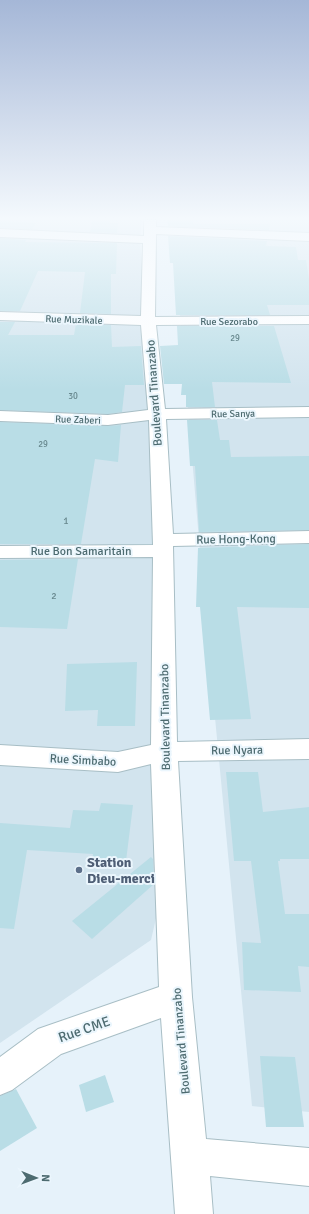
<svg xmlns="http://www.w3.org/2000/svg" width="309" height="1214" viewBox="0 0 309 1214" font-family="Signika,sans-serif">
<style>
.residential{fill:#d2e4ee}
.building{fill:#b9dde6}
.lines{fill:none;stroke-linecap:round;stroke-linejoin:round}
.minor-casing{stroke:#a8bec5;stroke-width:2}
.minor{fill:#fff;fill-rule:evenodd}
.service-dot{fill:#5c6f8a;stroke:#ebf6fd;stroke-width:1.5}
.labels{text-anchor:middle;stroke-width:4;stroke-linejoin:round;paint-order:stroke}
.far-number-label{font-size:9px;fill:#68888e}
.far-street-label{font-size:10px;fill:#4d6b70;stroke:#ebf6fd}
.number-label{font-size:10px;fill:#68888e}
.street-label{font-size:12px;fill:#4d6b70;stroke:#ebf6fd}
.near-service-label{font-size:14px;font-weight:bold;fill:#4e5e75;stroke:#ebf6fd;text-anchor:start}
.near-street-label{font-size:14px;fill:#4d6b70;stroke:#ebf6fd}
</style>
<rect width="100%" height="100%" fill="#e6f2fa"/>
<g class="residential">
<path d="M0,220H142L140,237L158,546L172,849L151,940L0,1043Z"/>
<path d="M172,220H309V1112L252,1106L206,623Z"/>
</g>
<g class="building">
<path d="M92,220H110V223H118L117,233L90,232Z"/>
<path d="M167,220H193V224H270L269,230L168,226Z"/>
<path d="M0,221L36,223L32,229L0,228Z"/>
<path d="M168,236L267,241L266,246L296,247L298,260H306L309,279V305H267L270,315H176L173,263H170Z"/>
<path d="M0,238L26,240L25,242L117,243L116,274H111V314L80,313L85,272L38,271L20,311H0Z"/>
<path d="M0,322H15L8,335H74L76,324L111,325L112,347L141,346L144,385H125L122,412L108,414L0,410Z"/>
<path d="M177,326H274L291,383L212,382L215,407H186V395H181L182,384H164L160,346L178,345Z"/>
<path d="M187,420H217L220,440H229L231,457L309,456V530L199,532L195,466H190Z"/>
<path d="M0,422L108,426L121,425L118,462L95,459L81,544H0Z"/>
<path d="M309,544V608L237,607L251,719L210,720L200,607H196L198,548Z"/>
<path d="M78,559L67,629L0,627V560Z"/>
<path d="M137,662L135,726H97L98,710L65,711L67,664Z"/>
<path d="M226,772H258L263,812L309,807V859H280V861H278L285,914H309V967L298,966L301,992L244,990L242,942L261,943L251,861H234Z"/>
<path d="M101,803L133,805L125,869L91,867L93,854L27,850L14,929L0,928V823L70,828L73,810L99,811Z"/>
<path d="M151,857L153,859L154,884L92,939L72,921Z"/>
<path d="M260,1056L295,1057L304,1127H266Z"/>
<path d="M105,1075L114,1102L86,1112L79,1085Z"/>
<path d="M16,1089L37,1128L0,1151V1096Z"/>
</g>
<g class="lines">
<g class="minor-casing">
<path id="minor" d="M144,220H156V227L309,233V241L156,234L155,317L309,316V324L156,325L165,409L309,407V417L166,419L173,534L309,531V543L173,546L177,742L309,739V759L178,761L192,997L206,1139L309,1148V1186L210,1176L213,1214H175L161,1018L61,1054L12,1090L0,1095V1057L38,1029L159,987L151,764L118,772L0,765V745L118,752L151,745L153,557L0,558V546L153,545L149,420L108,425L0,421V411L108,415L148,410L141,325L0,320V312L141,316L143,243L0,237V229L144,236Z"/>
</g>
<use href="#minor" class="minor"/>
</g>
<linearGradient id="sky" x2="0" y2="1"><stop stop-color="#a5b7d7"/><stop offset="0.56" stop-color="#f4f9fd"/><stop offset="1" stop-color="#f4f9fd" stop-opacity="0"/></linearGradient>
<rect width="309" height="390" fill="url(#sky)"/>
<circle class="service-dot" cx="79" cy="870" r="4"/>
<g class="labels">
<g class="far-number-label">
<text x="235" y="341">29</text>
<text x="73" y="399">30</text>
<text x="43" y="447">29</text>
</g>
<g class="far-street-label">
<text transform="translate(74 319) rotate(2)" y="4">Rue Muzikale</text>
<text x="229" y="325">Rue Sezorabo</text>
<text transform="translate(233 413) rotate(-1)" y="4">Rue Sanya</text>
<text transform="translate(78 419) rotate(2)" y="4">Rue Zaberi</text>
</g>
<g class="number-label">
<text x="66" y="524">1</text>
<text x="54" y="599">2</text>
</g>
<g class="street-label">
<text transform="translate(154 393) rotate(-94)" y="4">Boulevard Tinanzabo</text>
<text transform="translate(236 539) rotate(-1)" y="4">Rue Hong-Kong</text>
<text x="81" y="555">Rue Bon Samaritain</text>
<text transform="translate(165 717) rotate(-91)" y="4">Boulevard Tinanzabo</text>
<text transform="translate(237 750) rotate(-1)" y="4">Rue Nyara</text>
<text transform="translate(83 760) rotate(3)" y="4">Rue Simbabo</text>
<text transform="translate(181 1041) rotate(-95)" y="4">Boulevard Tinanzabo</text>
</g>
<g class="near-service-label">
<text x="87" y="867">Station<tspan x="87" dy="16">Dieu-merci</tspan></text>
</g>
<g class="near-street-label">
<text transform="translate(84 1029) rotate(-19)" y="5">Rue CME</text>
</g>
</g>
<g transform="translate(36 1178) rotate(91)" stroke="#ebf6fd" stroke-width="3" paint-order="stroke">
<path d="M0-3L7 15L0 10L-7 15Z" fill="#4d6b70"/>
<text y="-6" font-size="11" font-weight="bold" text-anchor="middle" fill="#4d6b70">N</text>
</g>
</svg>
